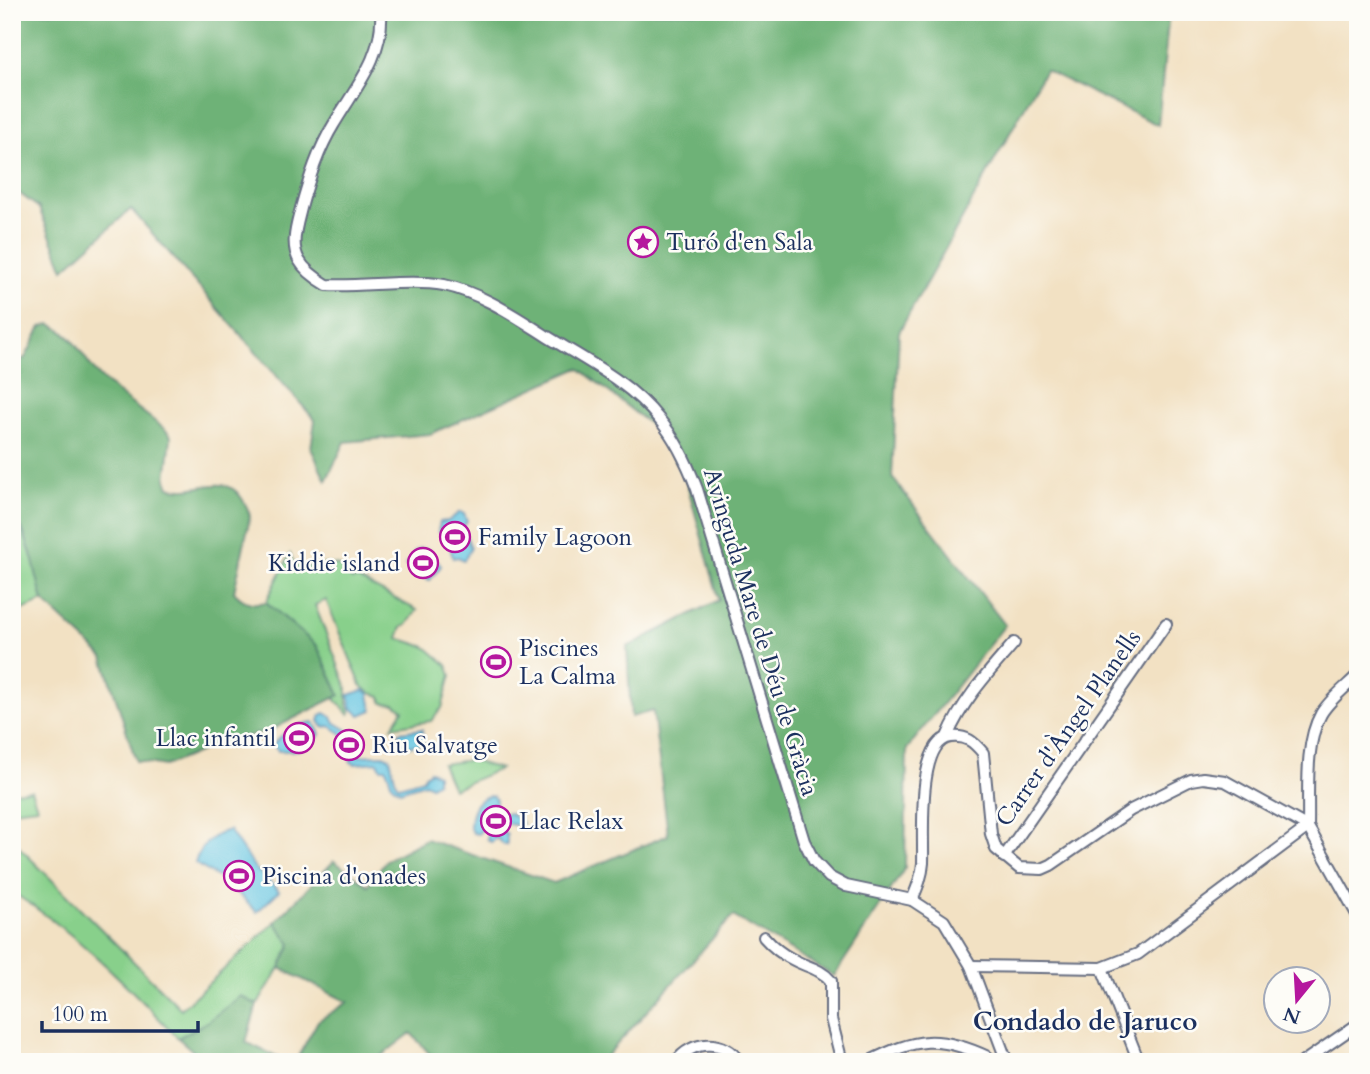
<svg xmlns="http://www.w3.org/2000/svg" width="1370" height="1074" viewBox="0 0 1370 1074" font-family="Cardo,serif">
<style>
.green{fill:#88d08b;stroke:#528074;stroke-width:2}
.forest{fill:#6eb277;stroke:#44706a;stroke-width:2}
.water{fill:#63c4e1;stroke:#3f7aa0;stroke-width:2}
.lines{fill:none;stroke-linecap:round;stroke-linejoin:round}
.minor-casing{stroke:#666d81;stroke-width:14}
.minor{stroke:#fff;stroke-width:10}
.labels{text-anchor:middle;stroke-width:5;stroke-linejoin:round;paint-order:stroke}
.poi-label{font-size:24px;fill:#1b2f5e;stroke:#fdfcf7;text-anchor:start}
.street-label{font-size:24px;fill:#1b2f5e;stroke:#fdfcf7}
.neighbourhood-label{font-size:26px;font-weight:bold;fill:#1b2f5e;stroke:#fdfcf7}
</style>
<rect width="100%" height="100%" fill="#fdfcf7"/>
<filter id="ink" filterUnits="userSpaceOnUse"><feTurbulence type="fractalNoise" baseFrequency=".0143" numOctaves="2"/><feDisplacementMap in="SourceGraphic" scale="14" xChannelSelector="R" yChannelSelector="G"/><feConvolveMatrix kernelMatrix="1 2 1 2 8 2 1 2 1" color-interpolation-filters="sRGB"/></filter>
<filter id="wash" filterUnits="userSpaceOnUse"><feTurbulence type="fractalNoise" baseFrequency=".00686" numOctaves="4" result="noise"/><feDisplacementMap in="SourceGraphic" scale="28" xChannelSelector="R" yChannelSelector="G"/><feGaussianBlur stdDeviation="1.57" result="paint"/><feColorMatrix in="noise" values="0 0 0 0 0 0 0 0 0 0 0 0 0 0 0 0 0 1.4 0 .05"/><feComposite in="paint" operator="in"/></filter>
<g filter="url(#wash)">
<rect width="100%" height="100%" fill="#f2e1c3"/>
<g class="green">
<path d="M12,514C30,541 36,570 43,601L12,615Z"/>
<path d="M290,554L294,563L300,568C316,566 337,559 349,572L348,576L352,580L358,579L417,610L407,625L402,627L398,638L426,647L447,665L451,675L442,708L431,721L392,727L403,710L395,704L382,703L381,696L370,693L361,685L326,600L315,605L347,688V705L351,712L349,714L334,698L339,695L317,646L266,602Z"/>
<path d="M470,760L500,769L453,789L442,764Z"/>
<path d="M31,790L37,807L12,810V792Z"/>
<path d="M12,840L181,1009L275,922L291,944L280,968L257,1005L241,997L207,1022L178,1038C124,982 78,934 12,892Z"/>
</g>
<g class="forest">
<path d="M12,12H1169L1158,125L1045,70L899,332L892,477L1005,625L907,749L905,868L834,976L733,916L601,1062H437L411,1033L373,1062H295L318,1021L348,1002L280,968L291,944L275,922L334,861L368,885L386,860L426,839L554,883L668,835L653,711L631,717L627,647L719,600L687,484L663,435L579,368L430,434L345,442L326,481L311,448L315,420L131,209L64,269L39,208L12,188Z"/>
<path d="M50,324C71,332 81,354 95,371C116,396 146,412 170,434L171,438L166,479L169,487C196,496 222,471 241,497C245,503 249,509 250,517L234,592C244,603 252,605 266,602L317,646L340,695L271,730L215,745L165,766L136,761L103,657L43,601L31,553L22,528L12,514V364L25,358L41,327Z"/>
<path d="M241,996L257,1005L246,1042L286,1062H200L201,1058L178,1038L207,1022Z"/>
</g>
<g class="water">
<path d="M460,512L464,514L467,521L463,528L471,548L464,560L458,557L453,558L449,544L438,531L440,522L448,521Z"/>
<path d="M420,548L429,550L441,566L430,580L419,576L406,565L415,551Z"/>
<path d="M495,652L506,666L505,670H496L489,658Z"/>
<path d="M364,690L369,694L372,710L360,715L351,707L349,695Z"/>
<path d="M325,713L332,717L334,722L351,732L353,753L356,756L383,755L390,758L396,783L399,786L423,779L425,775L430,771L437,774V782L431,786L425,783L400,791L392,785L386,768H381L378,762L355,764L351,762L345,736L330,726L323,727L319,721L321,715Z"/>
<path d="M314,722L320,734C310,751 295,751 278,751L273,745C281,733 300,723 314,722Z"/>
<path d="M422,729L424,744L401,747L399,732Z"/>
<path d="M488,796H493L496,800L495,814L510,813L522,823L521,826L498,822L496,824L507,835V845H504L497,838L491,842L487,840L488,827H484L478,834L473,833L470,829C470,814 473,801 488,796Z"/>
<path d="M229,830L255,868L279,891L257,912L228,884L195,863C200,846 212,835 229,830Z"/>
</g>
</g>
<g filter="url(#ink)">
<g class="lines">
<g class="minor-casing">
<g id="minor">
<path d="M381,12C384,56 355,88 334,124C318,150 309,179 301,208C297,225 290,244 299,260C305,271 317,279 327,285C362,287 411,279 444,285C482,293 516,317 548,337C587,361 631,383 659,419C676,439 688,465 697,489L804,841L814,861L829,877L846,886L912,900L944,921L971,966L1007,1062"/>
<path d="M947,737C962,701 988,673 1014,643"/>
<path d="M1308,827C1309,794 1304,744 1321,714C1329,700 1346,687 1358,675"/>
<path d="M1308,827L1358,916"/>
<path d="M1004,857L1166,624"/>
<path d="M912,900C917,888 922,877 923,863C924,837 916,741 951,737C966,735 974,742 983,753L991,834L996,849L1019,868L1042,869L1051,865L1131,810L1191,780L1203,778L1225,781L1308,827"/>
<path d="M764,937C772,946 781,954 792,959C806,967 820,968 831,981V1019L842,1062"/>
<path d="M971,966L1102,968L1138,954L1308,827"/>
<path d="M1102,968L1139,1062"/>
<path d="M676,1062C691,1040 725,1038 739,1062"/>
<path d="M868,1062C916,1038 938,1034 988,1057"/>
<path d="M1303,1062L1358,1024"/>
</g>
</g>
<use href="#minor" class="minor"/>
</g>
</g>
<defs>
<g id="sight-ring" transform="scale(1.575)"><circle r="9.5" fill="#fdfcf7" stroke="#b5179e" stroke-width="1.5"/><path d="M0-6L1.8-2.2L6-1.7L2.9 1.2L3.7 5.4L0 3.3L-3.7 5.4L-2.9 1.2L-6-1.7L-1.8-2.2Z" fill="#b5179e"/></g>
<g id="stadium-ring" transform="scale(1.575)"><circle r="9.5" fill="#fdfcf7" stroke="#b5179e" stroke-width="1.5"/><path d="M0-5a6.5 5 0 1 0 0 10a6.5 5 0 1 0 0-10ZM-3.5-1.8h7v3.6h-7Z" fill="#b5179e"/></g>
</defs>
<g fill-rule="evenodd">
<use href="#sight-ring" x="643" y="242"/>
<use href="#stadium-ring" x="455" y="537"/>
<use href="#stadium-ring" x="423" y="563"/>
<use href="#stadium-ring" x="496" y="662"/>
<use href="#stadium-ring" x="299" y="738"/>
<use href="#stadium-ring" x="349" y="745"/>
<use href="#stadium-ring" x="496" y="821"/>
<use href="#stadium-ring" x="239" y="876"/>
</g>
<g class="labels">
<g class="poi-label">
<text x="666" y="250">Turó d'en Sala</text>
<text x="478" y="545">Family Lagoon</text>
<text x="400" y="571" text-anchor="end">Kiddie island</text>
<text x="519" y="656">Piscines<tspan x="519" dy="28">La Calma</tspan></text>
<text x="276" y="746" text-anchor="end">Llac infantil</text>
<text x="372" y="753">Riu Salvatge</text>
<text x="519" y="829">Llac Relax</text>
<text x="262" y="884">Piscina d'onades</text>
</g>
<g class="street-label">
<text transform="translate(761 632) rotate(73)" y="8">Avinguda Mare de Déu de Gràcia</text>
<text transform="translate(1068 728) rotate(-55)" y="8">Carrer d'Àngel Planells</text>
</g>
<g class="neighbourhood-label">
<text x="1085" y="1030">Condado de Jaruco</text>
</g>
</g>
<rect width="1370" height="1074" fill="none" stroke="#fdfcf7" stroke-width="42"/>
<g transform="translate(1297 1000) rotate(198)"><circle r="33" fill="#fdfcf7" stroke="#a3aaba" stroke-width="2"/>
<path d="M0-5L12 26L0 18L-12 26Z" fill="#b5179e"/>
<text y="-10" font-size="19" font-weight="bold" text-anchor="middle" fill="#1b2f5e">N</text>
</g>
<path d="M42 1021v10h156v-10" fill="none" stroke="#1b2f5e" stroke-width="3.5"/>
<text x="52" y="1021" font-size="21" fill="#1b2f5e" stroke="#fdfcf7" stroke-width="5" paint-order="stroke">100 m</text>
</svg>
